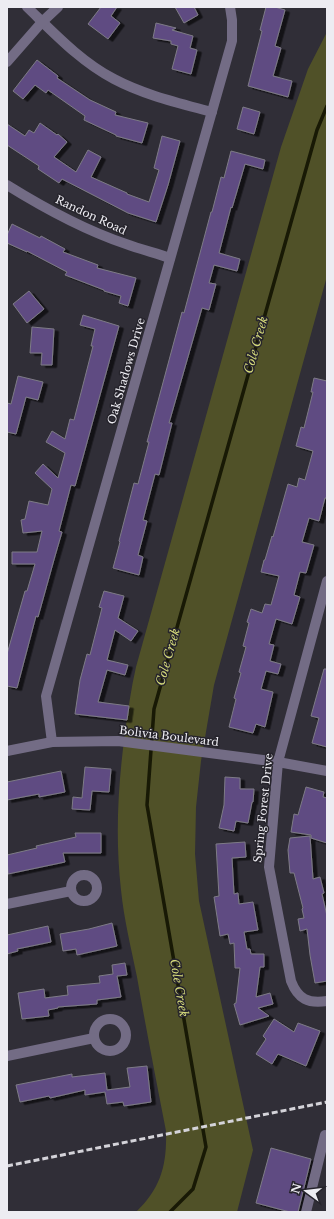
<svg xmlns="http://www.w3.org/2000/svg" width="334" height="1219" viewBox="0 0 334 1219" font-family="'Libre Baskerville',serif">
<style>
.green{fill:#505128}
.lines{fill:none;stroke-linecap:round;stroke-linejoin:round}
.stream{stroke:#181905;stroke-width:3.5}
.building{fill:#5e4c82;stroke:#7e7b86;filter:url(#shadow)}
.minor{stroke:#736c85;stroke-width:10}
.rail{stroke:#d4d3d9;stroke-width:3;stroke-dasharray:6 3;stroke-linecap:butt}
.labels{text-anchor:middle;stroke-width:3;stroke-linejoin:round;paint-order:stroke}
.street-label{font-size:11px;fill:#edecf2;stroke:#26242c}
.water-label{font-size:12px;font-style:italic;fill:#d4d97a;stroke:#26242c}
</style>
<defs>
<filter id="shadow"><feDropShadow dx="4.5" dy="2.5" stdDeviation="0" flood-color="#0009"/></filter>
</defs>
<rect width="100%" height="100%" fill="#302e37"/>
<path class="green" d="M327,32V276L214,685L201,761L196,807L195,854L199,901L253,1150L237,1212H136C161,1188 167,1165 166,1131C156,1080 146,1028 137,977C131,947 124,920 121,890C115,837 118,785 125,733C128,710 131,689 136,667L281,147L308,69Z"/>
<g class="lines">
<path class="stream" d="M170,1212L193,1189L206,1147L147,805L154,709L317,130L327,106"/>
</g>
<g class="building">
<path d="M101,7H117L111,16L120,23L108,39L88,24Z"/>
<path d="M175,7H194L198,15L184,23Z"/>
<path d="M266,7H275L285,10L275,46L281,48L273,76L292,81L288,97L248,86L262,31L260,30Z"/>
<path d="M156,23L176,28L172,30L193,36L190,48L197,50L191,74L172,69L178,46L171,44V41L153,38Z"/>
<path d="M37,60L58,76L57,78L90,100L116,112L115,115L148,123L142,143L116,136V135L84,120L85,116L48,90L46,93L35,85L23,99L13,91Z"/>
<path d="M243,107L260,112L254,134L237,129Z"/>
<path d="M40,123L57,135L58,134L67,142L54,157L76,172L88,150L101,157L91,177L127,193V194L149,202L159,170L154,168L162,136L180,141L168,185L156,222L128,213L62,179L59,183L38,169L39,166L7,145V124L25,136L29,130L34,133Z"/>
<path d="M231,151L265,160L263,169L245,164L232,208L231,207L219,253L240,259L237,271L214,265L209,283L216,284L209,310L202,308L169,423H172L159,475L155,474L143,520L147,521L138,555L143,557L139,575L113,568L120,542L119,541L134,483L138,484L149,442H147L182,312L184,313L211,212H212L221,177L224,178Z"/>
<path d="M12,224L40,238L41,236L65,249L63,252L98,265L97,268L136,278L128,306L119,303L121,296L104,291V290L65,275L67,272L27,251V252L7,243V235Z"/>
<path d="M29,291L44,309L27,323L13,304Z"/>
<path d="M83,315L119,326L75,486L71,485L59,531L62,532L55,556L38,617L36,616L17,688L7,686V654L25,591H27L35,564H12V552H37L42,531L23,533L21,520L25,519L29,501L48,505L52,489L35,473L43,464L58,478L65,453L46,442L52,431L65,439L70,419L74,420L93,346H91L95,329L80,325Z"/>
<path d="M32,327L54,329L52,365H41L42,353H30Z"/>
<path d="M18,376L43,382L38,400L26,397L16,434L7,432V403L11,404Z"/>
<path d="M314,378L327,381V498H325L319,521L309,518L302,542L314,545L306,573L300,572L294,595L300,597L292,624L276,619L269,644L274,645L270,661L281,664L278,674L266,671L261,689L273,692L265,727L256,724L253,733L229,727L236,699L234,698L241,673L239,672L246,647L243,646L249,623L247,622L251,609L262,613L265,604L271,605L279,576L261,572L264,560H265L272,536L273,537L288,484L297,487L299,478L305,480L313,451L296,446L301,427L304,428L313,392H311Z"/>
<path d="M104,591L124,596L118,618L138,631L131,641L115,630L107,660L128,665L125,675L107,670L98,702L129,706L127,720L75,714L80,680L87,654L90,655L102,608L99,607Z"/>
<path d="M324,669H327V747L312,743L319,718L311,716Z"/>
<path d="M85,767L111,769L109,792L92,791L90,810L72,809L73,797L82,798Z"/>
<path d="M61,771L65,792L39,797V794L7,800V782Z"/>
<path d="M225,777L240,778V789H254L253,802H252L248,823L236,821L234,831L219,828L224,805Z"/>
<path d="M306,787L324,792L323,797L327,798V843L311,838V835L291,832L294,814L298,815Z"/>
<path d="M75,833H101V853H63L65,862L8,874L7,855L37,848L36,846L76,837Z"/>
<path d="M310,836L313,879L320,877L324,893L322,894L327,916V981L315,983L310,955L307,929L300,931L298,919L304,918L302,909L303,908L294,873H290L288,850L290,838Z"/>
<path d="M245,842L246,857L232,858L234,894L238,893L239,904L253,902L258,930L244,932L247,949H250L251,954H264V967H260L256,997L270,993L273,1004L258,1008L269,1016L240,1025L234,1004L236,1003L240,968H235L234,943L230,944L228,934L220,936L214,897L219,896L216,844Z"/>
<path d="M112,923L117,946L77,955L76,949L63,951L60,934L89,929Z"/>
<path d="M48,926L51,942L17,949L18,951L7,954V935Z"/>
<path d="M125,963L127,975L117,976L121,997L97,1000V1004L58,1007V1008L48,1010L49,1016L22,1019L18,993L44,989L45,998L68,995L67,986L100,983L99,976L113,974L112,965Z"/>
<path d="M274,1019L294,1032L298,1023L320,1031L306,1066L278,1054L272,1064L256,1054L266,1039L263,1036Z"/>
<path d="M147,1066L151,1102L124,1106L123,1102L107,1104L105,1092L85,1095V1090L50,1098L49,1096L20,1102L16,1085L72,1074V1077L105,1073L107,1090L130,1087L127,1068Z"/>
<path d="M271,1148L311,1159L298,1212H290L256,1203Z"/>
</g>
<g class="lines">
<g class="minor">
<path d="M27,7C54,33 81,62 114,79C144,95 179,103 212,112"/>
<path d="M7,62L42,22L58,7"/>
<path d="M7,185C44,208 84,230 126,244C140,249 155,253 170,258"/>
<path d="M327,581L278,762L269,867L291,981C298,999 308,1004 327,1001"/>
<path d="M52,742L46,696L232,41V20L230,7"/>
<path d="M7,751L52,742L118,741L278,762L327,771"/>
<circle cx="84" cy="888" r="13"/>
<path d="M7,904L71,891"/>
<circle cx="110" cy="1035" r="16"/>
<path d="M7,1056L94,1038"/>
<path d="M306,1212L325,1135"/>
</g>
<path class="rail" d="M7,1166L327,1102"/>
</g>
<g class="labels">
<g class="street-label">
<text transform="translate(91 215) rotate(25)" y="4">Randon Road</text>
<text transform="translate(126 371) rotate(-74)" y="4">Oak Shadows Drive</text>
<text transform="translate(169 736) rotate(7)" y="4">Bolivia Boulevard</text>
<text transform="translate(263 808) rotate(-84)" y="4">Spring Forest Drive</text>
</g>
<g class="water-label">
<text transform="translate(256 345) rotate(-74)" y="4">Cole Creek</text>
<text transform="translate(168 657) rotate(-74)" y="4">Cole Creek</text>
<text transform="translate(179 988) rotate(80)" y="4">Cole Creek</text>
</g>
</g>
<rect width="334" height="1219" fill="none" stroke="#edecf2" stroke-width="16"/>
<g transform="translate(306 1191) rotate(285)" stroke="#26242c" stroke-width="3" paint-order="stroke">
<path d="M0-3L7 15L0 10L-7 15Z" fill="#edecf2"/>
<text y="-6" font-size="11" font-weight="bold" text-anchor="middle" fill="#edecf2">N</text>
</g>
</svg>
